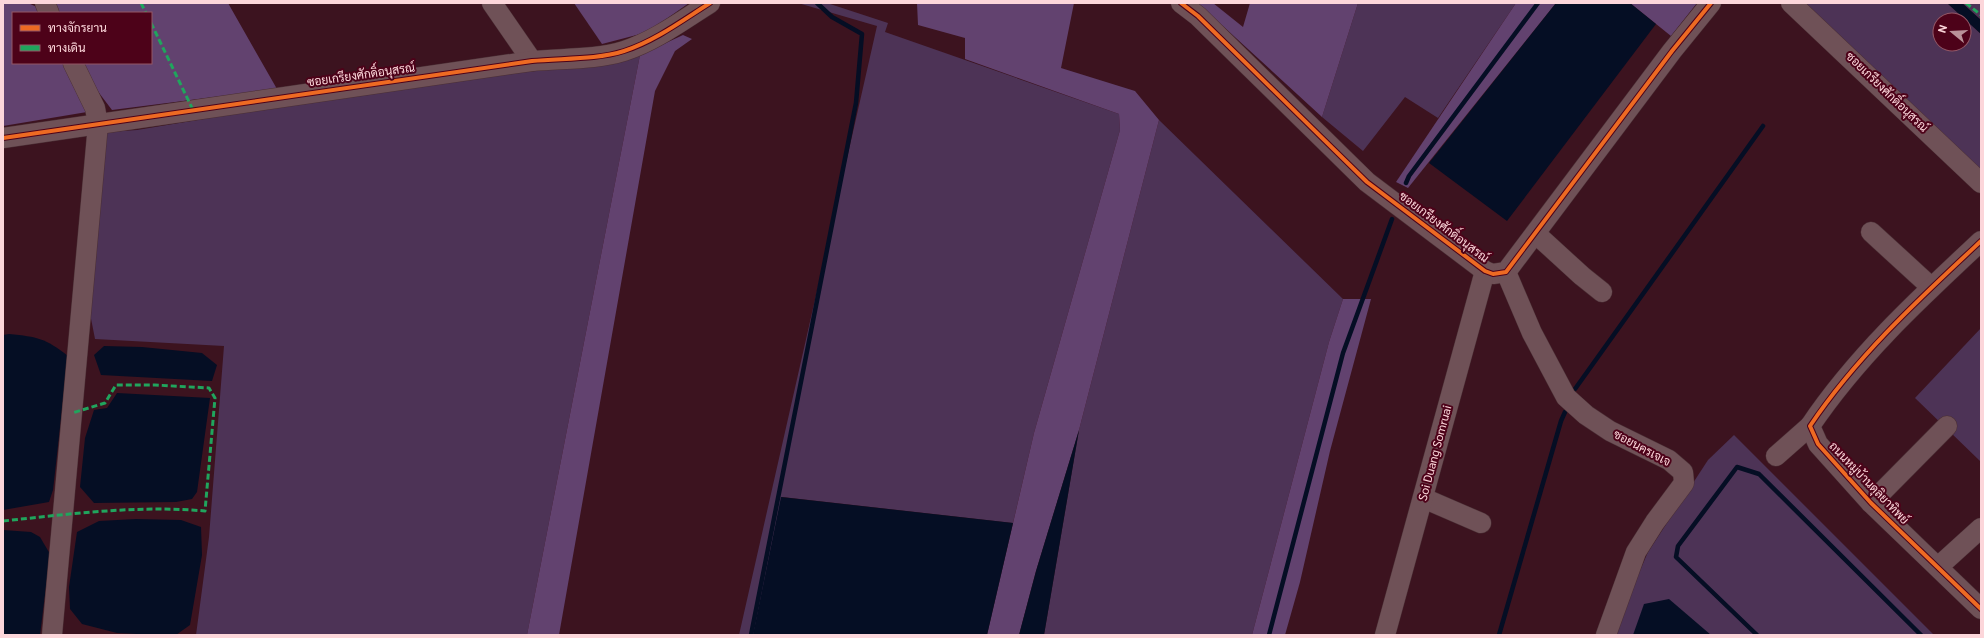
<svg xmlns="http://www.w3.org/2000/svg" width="1984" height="638" viewBox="0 0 1984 638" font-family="Georgia,Sarabun,serif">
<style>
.green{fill:#4d3356;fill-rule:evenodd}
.forest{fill:#62426f}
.water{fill:#050e24}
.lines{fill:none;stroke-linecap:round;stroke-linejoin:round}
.stream{stroke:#050e24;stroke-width:4.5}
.minor-casing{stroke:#4b2f35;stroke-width:21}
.minor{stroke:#6f5157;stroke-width:20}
.quiet{stroke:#20a55d;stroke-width:3;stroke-dasharray:6 3;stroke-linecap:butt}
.cycleway-casing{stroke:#4d0219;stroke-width:6}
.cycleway{stroke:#ed6a23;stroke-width:4}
.labels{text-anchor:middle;stroke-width:4;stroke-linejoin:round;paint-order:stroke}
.street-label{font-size:12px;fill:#fcd6da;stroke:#4d0219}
</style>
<rect width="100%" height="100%" fill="#3c131f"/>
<g class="green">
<path d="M798,3H827L888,23L885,32L1119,114L1120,130L1034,433L1013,523L782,497L754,635H739L877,26Z"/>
<path d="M1358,3H1516L1438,118L1405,97L1363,151L1322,117Z"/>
<path d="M1798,3H1947L1981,34V170ZM1940,20H1964V44H1940Z"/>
<path d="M1962,3H1981V20Z"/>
<path d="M640,55L527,635H196L209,537L224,346L95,339L87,298L106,132L137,130L270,108Z"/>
<path d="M1159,120L1343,299L1329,342L1252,635H1044L1079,430Z"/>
<path d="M1981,328V462L1915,398Z"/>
<path d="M1734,435L1934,635H1612L1648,552L1708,460Z"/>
</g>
<g class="forest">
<path d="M28,3L37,7L40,13H13V63H64L87,112L3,126V4Z"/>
<path d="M54,3H228L277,89L112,110L93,85L83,63H151V13H59Z"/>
<path d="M574,3H689L648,32L602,44Z"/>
<path d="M917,3H1074L1061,68L1135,91L1159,120L1079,430L1036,571L1019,635H987L1034,433L1120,130L1119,114L965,59V38L918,25Z"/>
<path d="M1193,3H1213L1243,27L1250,3H1358L1322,117L1225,28Z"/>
<path d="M1516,3H1556L1408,188L1396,182Z"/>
<path d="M1630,3H1697L1671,36Z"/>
<path d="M683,35L692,39L675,51L655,91L559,635H527L640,55Z"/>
<path d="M1343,299H1371L1330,451L1300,582L1285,635H1252L1329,342Z"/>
</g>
<g class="water">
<path d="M1556,3H1630L1656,24L1507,221L1429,163Z"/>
<path d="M1947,3H1962L1981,20V34Z"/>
<path d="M9,334C38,337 45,338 68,356L53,490L49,502L3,510V335Z"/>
<path d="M104,346L142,347L202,353L217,365L212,381L101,375L94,355Z"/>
<path d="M117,393L210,398L197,492L192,499L176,502L94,503L80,487L85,438L94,410L107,408Z"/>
<path d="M1079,430L1044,635H1019L1036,571Z"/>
<path d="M781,497L1013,523L987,635H753Z"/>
<path d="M136,519L181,520L201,527L202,555L190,625L176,635H157L117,633L82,624L70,609L69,587L77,532L99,521Z"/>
<path d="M3,530L31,532L40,537L50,554L40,635H3Z"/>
<path d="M1669,599L1711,635H1633L1644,604Z"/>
</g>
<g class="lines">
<g class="stream">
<path d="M1406,183L1409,176L1538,3"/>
<path d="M1575,389L1763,126"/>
<path d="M751,635L856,103L862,34L832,17L817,3"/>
<path d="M1269,635L1343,353L1392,219"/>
<path d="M1499,635L1561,421L1565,412"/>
<path d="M1757,635L1676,557L1678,546L1737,467L1759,474L1921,635"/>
</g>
<g class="minor-casing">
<g id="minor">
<path d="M45,3L49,13"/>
<path d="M492,3L532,61"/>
<path d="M1181,3L1198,16L1367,182L1485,271L1493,274L1506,272L1672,51L1711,3"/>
<path d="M1791,3L1981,183"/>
<path d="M3,138L532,61C562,58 596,60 624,51C655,41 683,20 710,3"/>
<path d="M1871,232L1931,287"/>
<path d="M1536,234L1582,276L1602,292"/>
<path d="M1981,241C1920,298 1857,356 1810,426L1818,444L1871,503L1981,609"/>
<path d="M1506,272L1532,333L1566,397L1586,415L1610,431L1669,460L1683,472L1684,483L1655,522L1636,552L1606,635"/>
<path d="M1776,456L1810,426"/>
<path d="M1423,498L1481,523"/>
<path d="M1871,503L1947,426"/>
<path d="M1938,567L1981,528"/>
<path d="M52,635L98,124L95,108L73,63"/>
<path d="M1385,635L1485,271"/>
</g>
</g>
<use href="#minor" class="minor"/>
<g class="quiet">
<path d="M141,3L146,13"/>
<path d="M1966,3L1981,15"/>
<path d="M151,23L193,110"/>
<path d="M3,521C70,514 138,505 205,511L215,398L209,388L155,385H116L105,403L72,413"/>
</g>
<g class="cycleway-casing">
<g id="cycleway">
<path d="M1181,3L1198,16L1367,182L1485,271L1493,274L1506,272L1672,51L1711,3"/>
<path d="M3,138L532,61C562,58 596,60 624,51C655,41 683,20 710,3"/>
<path d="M1981,241C1920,298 1857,356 1810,426L1818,444L1871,503L1981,609"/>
</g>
</g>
<use href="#cycleway" class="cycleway"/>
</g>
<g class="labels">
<g class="street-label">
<text transform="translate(361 75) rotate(-8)" y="4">ซอยเกรียงศักดิ์อนุสรณ์</text>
<text transform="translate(1887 92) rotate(44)" y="4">ซอยเกรียงศักดิ์อนุสรณ์</text>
<text transform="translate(1444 227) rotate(37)" y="4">ซอยเกรียงศักดิ์อนุสรณ์</text>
<text transform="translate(1642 448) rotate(28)" y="4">ซอยนครเจเจ</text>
<text transform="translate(1435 453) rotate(-75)" y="4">Soi Duang Somruai</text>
<text transform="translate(1869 483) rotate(46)" y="4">ถนนหมู่บ้านดุลิยาทิพย์</text>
</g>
</g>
<rect width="1984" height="638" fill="none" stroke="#fcd6da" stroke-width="8"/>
<rect x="12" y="12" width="140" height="52" fill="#4d0219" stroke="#935766"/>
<rect x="20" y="25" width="20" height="6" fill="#ed6a23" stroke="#935766"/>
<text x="48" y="32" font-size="12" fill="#fcd6da">ทางจักรยาน</text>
<rect x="20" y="45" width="20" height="6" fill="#20a55d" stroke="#935766"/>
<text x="48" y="52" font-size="12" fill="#fcd6da">ทางเดิน</text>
<g transform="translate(1952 32) rotate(288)"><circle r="19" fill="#4d0219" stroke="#935766"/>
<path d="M0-3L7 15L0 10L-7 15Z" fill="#b99299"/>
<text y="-6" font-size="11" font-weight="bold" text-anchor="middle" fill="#fcd6da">N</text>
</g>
</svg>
